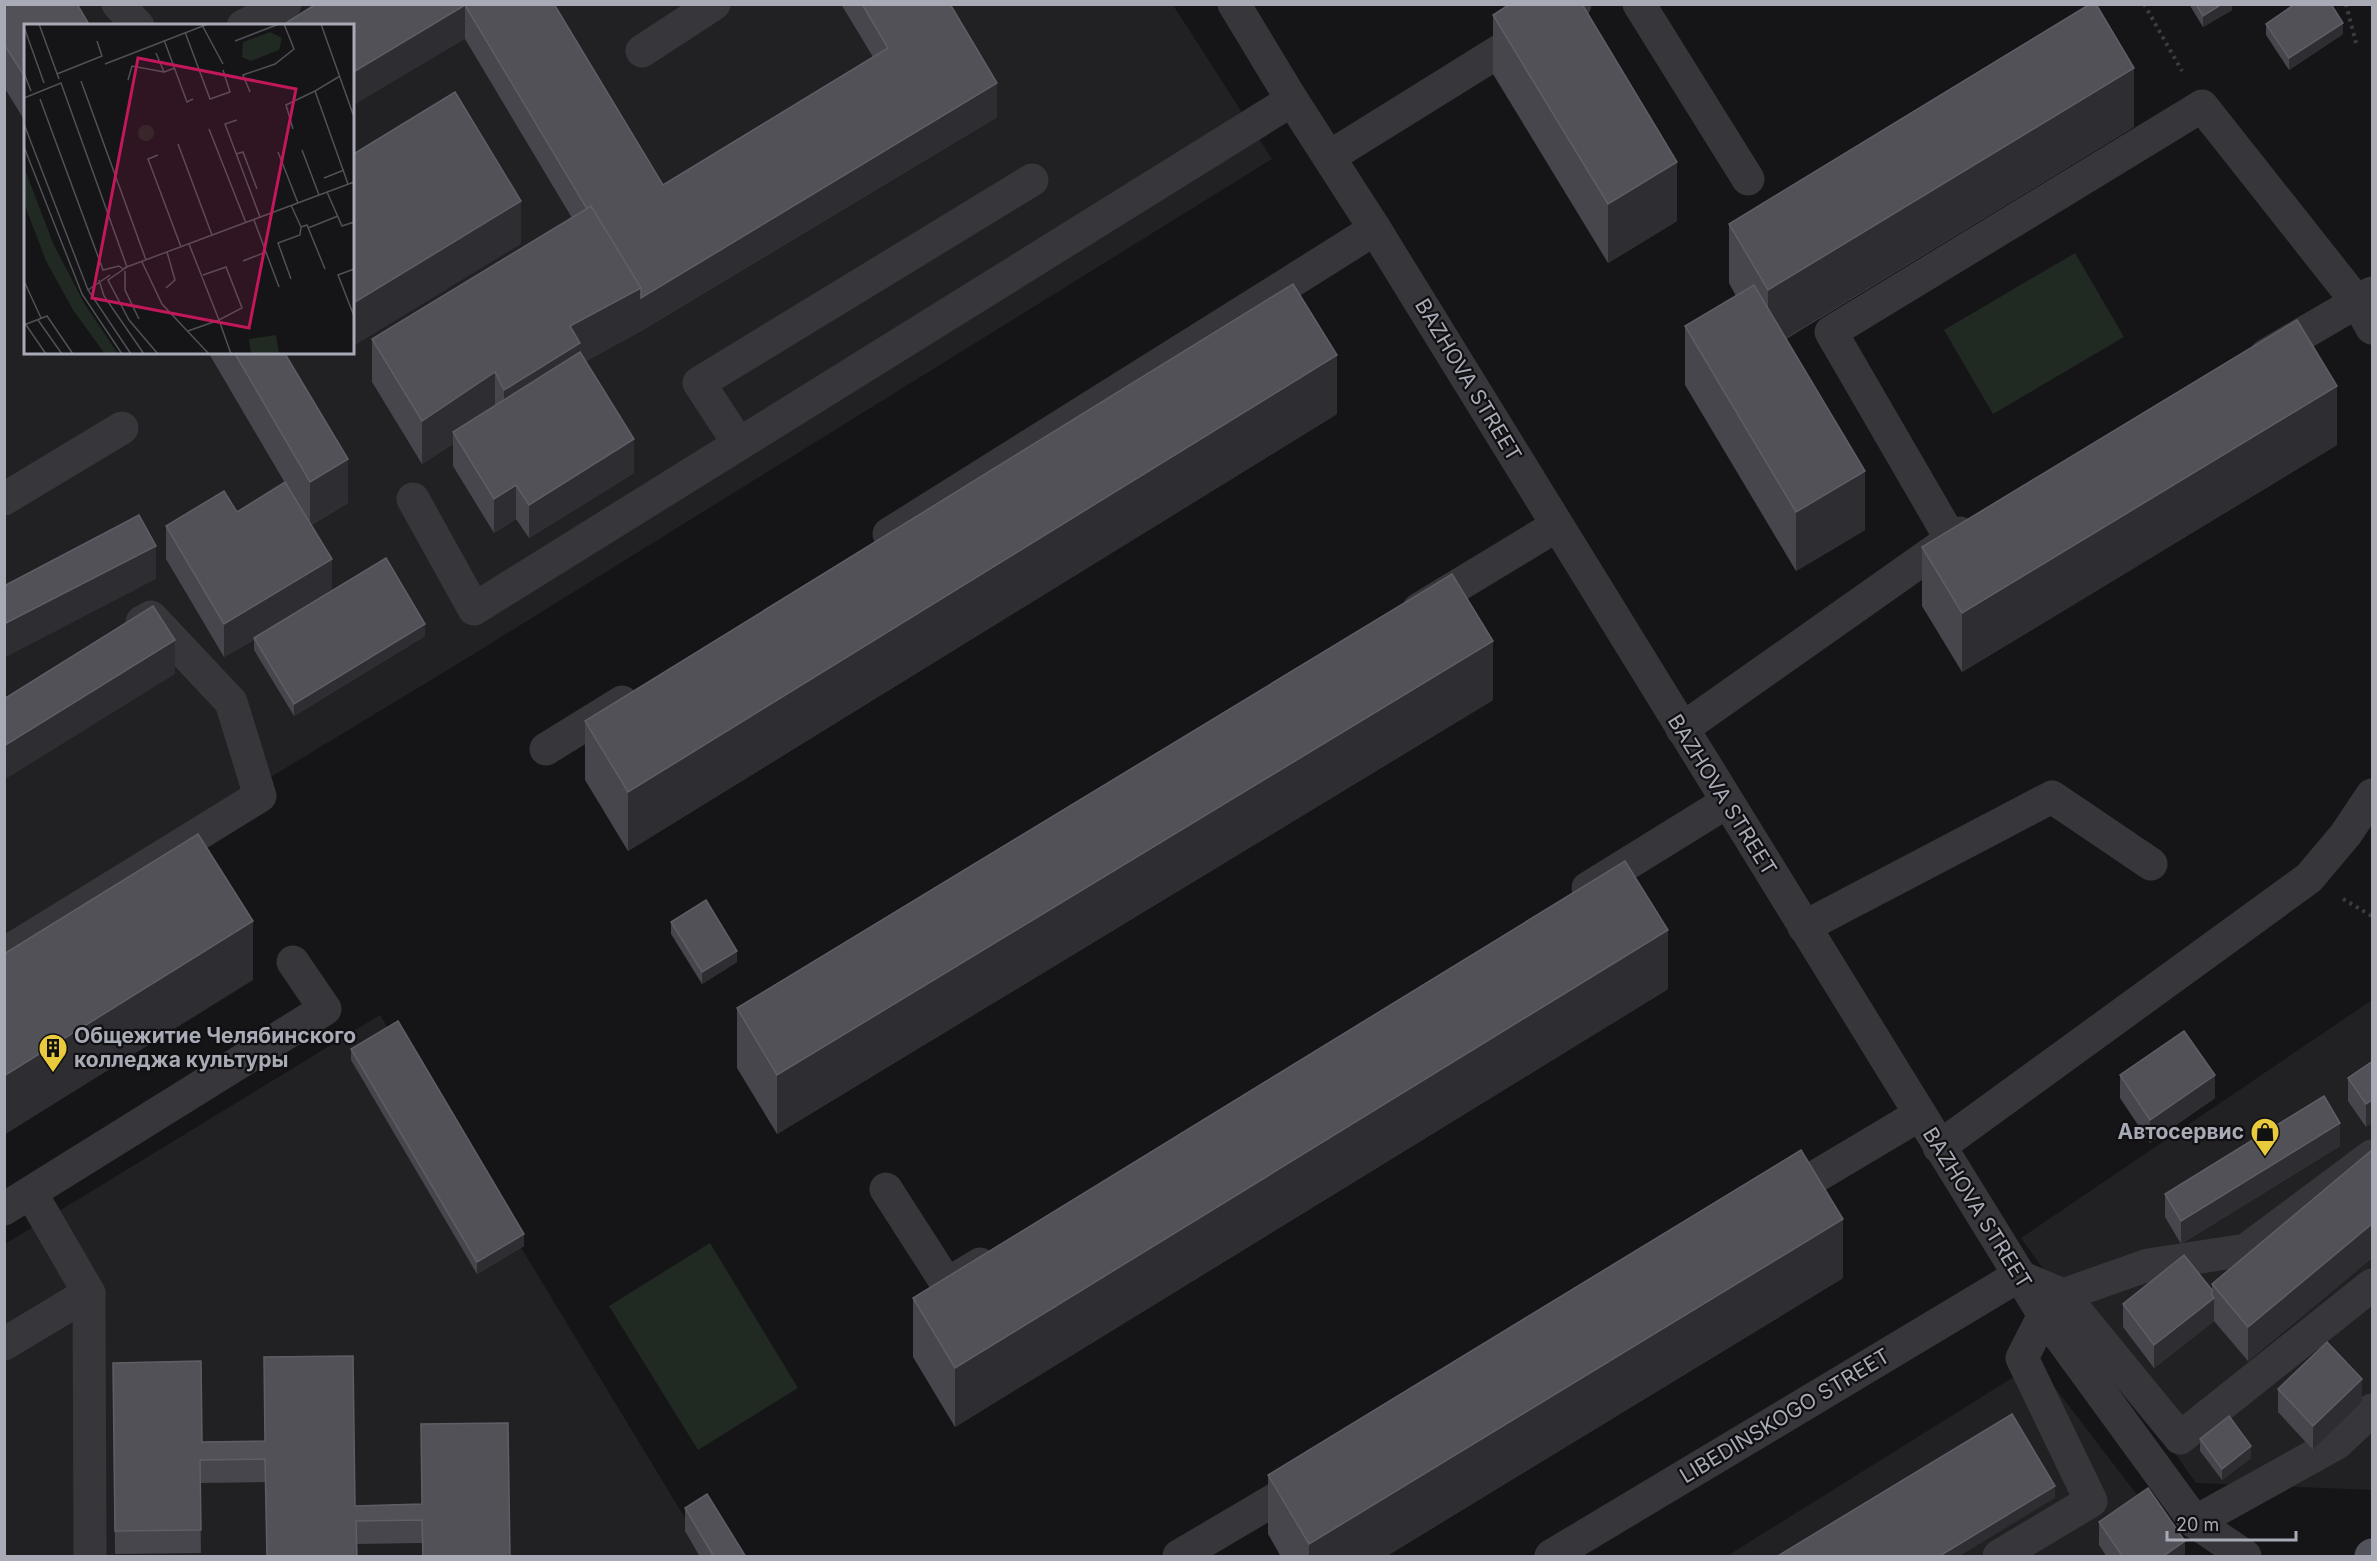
<svg xmlns="http://www.w3.org/2000/svg" width="2377" height="1561" viewBox="0 0 2377 1561" font-family="Inter,sans-serif">
<style>
.built{fill:#212124;fill-rule:evenodd}
.green{fill:#212923}
.lines{fill:none;stroke-linecap:round;stroke-linejoin:round}
.path{stroke:#3c3d42;stroke-width:4;stroke-dasharray:3 4.5;stroke-linecap:butt}
.minor{stroke:#36363b;stroke-width:33}
.major{stroke:#52535a;stroke-width:33}
.wall{fill:#46464c}
.shaded-wall{fill:#2e2e32}
.building{fill:#515157;stroke:#5e5f66;stroke-width:1.5}
.labels{text-anchor:middle;stroke-width:4.5;stroke-linejoin:round;paint-order:stroke}
.street-label{font-size:21px;fill:#a8aab6;stroke:#101012}
.poi-label{font-size:21px;font-weight:bold;fill:#a8aab6;stroke:#101012;text-anchor:start}
.inset-road{fill:none;stroke:#505157;stroke-width:1.5}
.view{fill:#c2185b;fill-opacity:0.15;stroke:#c2185b;stroke-width:3}
.inset-edge{fill:none;stroke:#a8aab6;stroke-width:3}
</style>
<rect width="100%" height="100%" fill="#151517"/>
<g class="built">
<path d="M5,5H1173L1272,159L464,660L5,938ZM26,26H352V352H26Z"/>
<path d="M2372,1000V1490L2196,1483L2021,1238Z"/>
<path d="M380,1015L708,1556H5V1244Z"/>
<path d="M2036,1363L2184,1556H1727Z"/>
</g>
<g class="green">
<path d="M2075,253L2124,337L1993,414L1944,330Z"/>
<path d="M710,1243L798,1388L698,1450L609,1306Z"/>
</g>
<g class="lines">
<g class="path">
<path d="M2144,4L2182,71"/>
<path d="M2346,4L2356,43"/>
<path d="M2343,899L2372,916"/>
</g>
<g class="minor">
<path d="M118,4L138,26"/>
<path d="M1234,4L1292,100L1375,229L2044,1315L2195,1522L2245,1556"/>
<path d="M1639,4L1748,179"/>
<path d="M243,26L285,4"/>
<path d="M642,51L714,4"/>
<path d="M1329,157L1575,4"/>
<path d="M2372,293L2357,302L2372,328"/>
<path d="M739,444L699,383L1032,180"/>
<path d="M4,499L122,428"/>
<path d="M413,499L474,609L1292,100"/>
<path d="M889,534L1375,229"/>
<path d="M1951,539L1831,332L2202,106L2357,302L2266,355"/>
<path d="M1419,609L1556,526"/>
<path d="M1682,729L1960,533"/>
<path d="M546,749L622,702"/>
<path d="M1588,888L1727,802"/>
<path d="M1804,927L2052,797L2151,864"/>
<path d="M4,954L260,796L231,702L151,617L142,622"/>
<path d="M1939,1147L2309,878L2346,834L2372,795"/>
<path d="M886,1189L947,1284L980,1264"/>
<path d="M1778,1199L1919,1115"/>
<path d="M4,1209L325,1009L293,962"/>
<path d="M89,1293L90,1556"/>
<path d="M2063,1295L2148,1265L2246,1250L2372,1156"/>
<path d="M4,1344L89,1293L31,1193"/>
<path d="M2195,1522L2337,1443L2372,1410"/>
<path d="M1179,1556L1306,1481"/>
<path d="M1551,1556L2018,1276L2063,1295L2180,1438L2372,1285"/>
<path d="M1999,1556L2091,1501L2022,1358L2044,1315"/>
</g>
<path class="major" d="M2371,1556L2372,1555"/>
</g>
<g class="wall">
<path d="M4,4L26,26V123L4,87Z"/>
<path d="M316,4H554L663,185L873,57L841,4H950L997,117L641,331L586,361L634,473L529,538L516,519L494,533L453,466V444L422,464L372,382V339L572,218L465,39Z"/>
<path d="M2189,4H2232V10L2203,27Z"/>
<path d="M1493,15L1677,221L1608,263L1493,74Z"/>
<path d="M2266,24L2343,34L2289,70L2266,35Z"/>
<path d="M2134,127L1786,339L1865,530L1796,571L1685,385V326L1736,296L1729,283V224Z"/>
<path d="M208,352H284L348,503L311,525L332,591L425,636L294,716L254,650V640L224,657L166,559V526L237,512L285,483Z"/>
<path d="M1337,414L628,851L585,780V721Z"/>
<path d="M2337,445L1962,672L1922,606V547Z"/>
<path d="M1493,700L777,1134L737,1068V1008Z"/>
<path d="M671,922L737,962L702,984L671,934Z"/>
<path d="M1668,989L955,1427L913,1357V1298Z"/>
<path d="M351,1049L524,1246L477,1274L351,1060Z"/>
<path d="M2373,1061V1122L2366,1127L2348,1101V1078Z"/>
<path d="M2120,1075L2215,1098L2150,1143L2120,1098Z"/>
<path d="M2340,1146L2181,1244L2165,1217V1194Z"/>
<path d="M2373,1149V1257L2248,1361L2214,1321L2154,1368L2123,1327V1304L2212,1290V1284Z"/>
<path d="M1843,1278L1385,1557H1281L1268,1534V1475Z"/>
<path d="M113,1386L202,1442L265,1441L355,1506L422,1504V1543L357,1544L265,1482L200,1483L201,1553L115,1554Z"/>
<path d="M2278,1389L2362,1402L2313,1450L2278,1412Z"/>
<path d="M2200,1439L2251,1458L2222,1480L2200,1451Z"/>
<path d="M685,1508L746,1557H700L685,1531Z"/>
<path d="M2099,1522L2185,1557H2107L2099,1545Z"/>
</g>
<g class="shaded-wall">
<path d="M2222,4H2232V10L2203,27V16Z"/>
<path d="M465,5V39L352,106V73Z"/>
<path d="M2343,23V34L2289,70V58Z"/>
<path d="M2134,68V127L1768,349V290Z"/>
<path d="M997,83V117L641,331V298Z"/>
<path d="M1677,162V221L1608,263V204Z"/>
<path d="M521,201V244L352,347V304Z"/>
<path d="M641,288V331L580,365L504,433V390L570,326Z"/>
<path d="M1337,355V414L628,851V792Z"/>
<path d="M495,372V416L453,432V444L422,464V421Z"/>
<path d="M2337,386V445L1962,672V613Z"/>
<path d="M634,439V473L529,538V505Z"/>
<path d="M348,459V503L310,525V482Z"/>
<path d="M1865,471V530L1796,571V512Z"/>
<path d="M516,485V519L494,533V499Z"/>
<path d="M156,546V579L4,658V624Z"/>
<path d="M332,559V593L254,638V640L224,657V624Z"/>
<path d="M425,624V636L294,716V704Z"/>
<path d="M175,640V674L4,780V746Z"/>
<path d="M1493,641V700L777,1134V1075Z"/>
<path d="M253,921V980L4,1135V1076Z"/>
<path d="M1668,930V989L955,1427V1368Z"/>
<path d="M737,951V962L702,984V972Z"/>
<path d="M2215,1075V1098L2150,1143V1120Z"/>
<path d="M2373,1099V1122L2366,1127V1104Z"/>
<path d="M2340,1123V1146L2181,1244V1221Z"/>
<path d="M1843,1219V1278L1385,1557H1309V1544Z"/>
<path d="M2373,1223V1257L2248,1361V1327Z"/>
<path d="M524,1234V1246L477,1274V1262Z"/>
<path d="M2214,1298V1321L2154,1368V1345Z"/>
<path d="M2362,1379V1402L2313,1450V1426Z"/>
<path d="M2251,1446V1458L2222,1480V1469Z"/>
<path d="M2055,1486V1498L1958,1557H1938Z"/>
<path d="M2185,1541V1557H2162Z"/>
</g>
<g class="building">
<path d="M4,4H77L90,26H26V79L4,44Z"/>
<path d="M316,4H554L663,185L888,48L862,4H950L997,83L641,298V288L591,206L587,209L465,5L352,73V26H281Z"/>
<path d="M1510,4H1582L1677,162L1608,204L1493,15Z"/>
<path d="M2090,4H2096L2134,68L1768,290L1729,224Z"/>
<path d="M2196,4H2222L2203,16Z"/>
<path d="M2295,4H2331L2343,23L2289,58L2266,24Z"/>
<path d="M455,92L521,201L352,304V155Z"/>
<path d="M591,206L641,288L570,326L580,343L504,390L495,372L422,421L372,339Z"/>
<path d="M1293,284L1337,355L628,792L585,721Z"/>
<path d="M1754,285L1865,471L1796,512L1685,326Z"/>
<path d="M2297,320L2337,386L1962,613L1922,547Z"/>
<path d="M234,352H284L348,459L310,482Z"/>
<path d="M580,352L634,439L529,505L516,485L494,499L453,432Z"/>
<path d="M285,482L332,559L224,624L166,526L224,491L237,512Z"/>
<path d="M139,515L156,546L4,624V586Z"/>
<path d="M386,558L425,624L294,704L254,638Z"/>
<path d="M1452,574L1493,641L777,1075L737,1008Z"/>
<path d="M153,606L175,640L4,746V699Z"/>
<path d="M198,834L253,921L4,1076V954Z"/>
<path d="M1625,861L1668,930L955,1368L913,1298Z"/>
<path d="M706,900L737,951L702,972L671,922Z"/>
<path d="M398,1021L524,1234L477,1262L351,1049Z"/>
<path d="M2184,1031L2215,1075L2150,1120L2120,1075Z"/>
<path d="M2373,1061V1099L2366,1104L2348,1078Z"/>
<path d="M2324,1096L2340,1123L2181,1221L2165,1194Z"/>
<path d="M2373,1149V1223L2248,1327L2212,1284Z"/>
<path d="M1801,1150L1843,1219L1309,1544L1268,1475Z"/>
<path d="M2184,1255L2212,1290V1295L2214,1298L2154,1345L2123,1304Z"/>
<path d="M2327,1342L2362,1379L2313,1426L2278,1389Z"/>
<path d="M353,1356L355,1506L422,1504L421,1424L508,1423L510,1557H423L422,1520L356,1521L357,1557H267L265,1459L200,1460L201,1530L115,1531L113,1363L201,1361L202,1442L265,1441L264,1357Z"/>
<path d="M2012,1414L2055,1486L1938,1557H1776Z"/>
<path d="M2229,1416L2251,1446L2222,1469L2200,1439Z"/>
<path d="M2148,1488L2185,1541L2162,1557H2123L2099,1522Z"/>
<path d="M707,1494L746,1557H714L685,1508Z"/>
</g>
<defs>
<g id="building-pin" transform="scale(1.5)"><path d="M0 17L-7.5 6A9.5 9.5 0 1 1 7.5 6Z" fill="#e8ca3c" stroke="#101012"/><path d="M-4-6H4V6H1V3H-1V6H-4ZM-2.5-4.3h1.7v1.8h-1.7ZM.8-4.3h1.7v1.8H.8ZM-2.5-1h1.7V.8h-1.7ZM.8-1h1.7V.8H.8Z" fill="#111"/></g>
<g id="shop-pin" transform="scale(1.5)"><path d="M0 17L-7.5 6A9.5 9.5 0 1 1 7.5 6Z" fill="#e8ca3c" stroke="#101012"/><path d="M-5-2.5h2.3a2.7 3.5 0 0 1 5.4 0H5L5.5 6h-11ZM-1.5-2.5h3a1.5 2.3 0 0 0-3 0Z" fill="#111"/></g>
</defs>
<g fill-rule="evenodd">
<use href="#building-pin" x="53" y="1048"/>
<use href="#shop-pin" x="2265" y="1132"/>
</g>
<g class="labels">
<g class="street-label">
<text transform="translate(1468 380) rotate(59)" y="7">BAZHOVA STREET</text>
<text transform="translate(1722 795) rotate(58)" y="7">BAZHOVA STREET</text>
<text transform="translate(1977 1208) rotate(58)" y="7">BAZHOVA STREET</text>
<text transform="translate(1785 1416) rotate(-31)" y="7">LIBEDINSKOGO STREET</text>
</g>
<g class="poi-label">
<text x="74" y="1043">Общежитие Челябинского<tspan x="74" dy="24">колледжа культуры</tspan></text>
<text x="2244" y="1139" text-anchor="end">Автосервис</text>
</g>
</g>
<g transform="translate(24 24)">
<rect width="330" height="330" fill="#151517"/>
<path d="M246,8L258,14L255,26L227,37L218,33L219,18ZM114 109a8 8 0 1 1 16 0a8 8 0 1 1-16 0ZM0,143L29,219L60,279L94,330H81L49,286L22,237L0,179ZM252,311L255,330H227L225,315Z" fill="#212923"/>
<path class="inset-road" d="M15,0L35,55M297,0L330,93M178,1L199,40M0,3L20,59M161,8L186,75L206,68L199,46M140,16L163,78L169,75M211,17L255,0M132,29L140,48L151,44M81,40L184,0M0,49L7,67M33,50L78,32L73,17M316,52L291,67L324,160M104,56L108,42L140,48M57,57L122,236M226,68L219,51L251,40L270,25L260,0M0,74L37,59L103,243L84,256L105,296L134,330M16,75L79,246L95,242L99,245M213,96L201,100L236,193M0,100L64,266L107,330M185,105L222,199M269,105L262,81L291,67M154,120L188,211M0,123L58,270L98,330M278,126L295,171M254,128L274,179M212,130L219,128L233,165M134,131L124,135L157,223M300,154L320,146M303,168L318,202L330,198M230,196L255,263M277,203L283,201L301,245M284,204L314,192M165,220L195,296L218,284L202,243L179,251M219,237L242,228M118,238L138,280L185,330M100,244L330,158M330,245L314,251L330,292M101,247V266L115,295M267,255L254,219L276,211L277,203L267,181M75,256L80,272L120,330M0,257L17,294M142,264L151,256L143,228M64,266L86,251M14,296L38,330M0,298L22,330M0,301L23,292L49,330M164,307L195,296L207,330"/>
<path class="view" d="M114,34L272,65L225,304L68,274Z"/>
<rect width="330" height="330" class="inset-edge"/>
</g>
<rect width="2377" height="1561" fill="none" stroke="#a8aab6" stroke-width="12"/>
<path d="M2167 1531v9h129v-9" fill="none" stroke="#a8aab6" stroke-width="3"/>
<text x="2176" y="1531" font-size="18" fill="#a8aab6" stroke="#101012" stroke-width="4.5" paint-order="stroke">20 m</text>
</svg>
